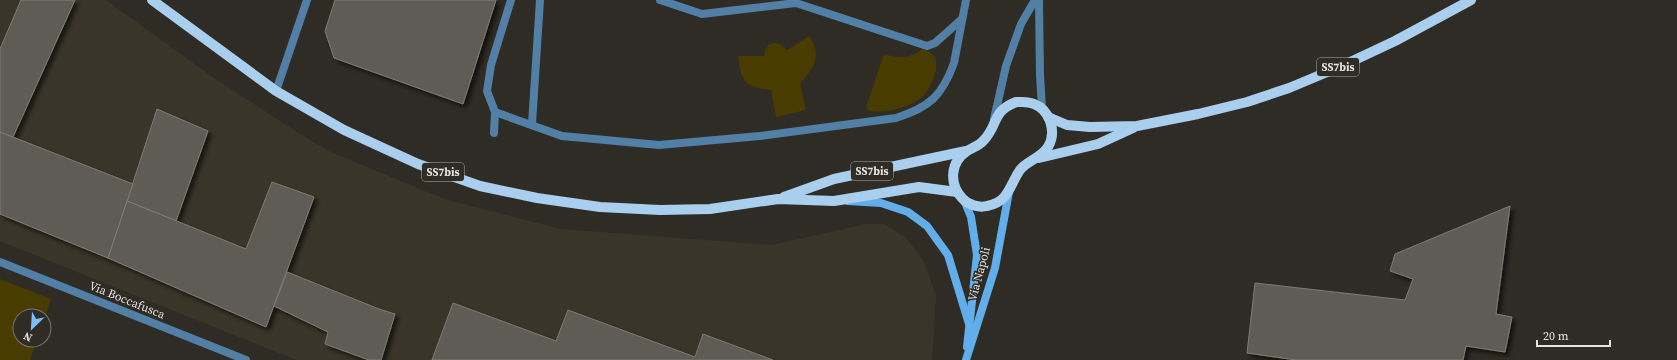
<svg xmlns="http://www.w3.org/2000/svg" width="1677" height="360" viewBox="0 0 1677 360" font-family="'Source Serif 4',serif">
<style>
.built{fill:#393528}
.green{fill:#493c01}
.building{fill:#5e5c54;stroke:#7e7c73;filter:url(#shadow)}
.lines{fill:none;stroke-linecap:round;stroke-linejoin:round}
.service{stroke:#517fa5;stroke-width:8}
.minor{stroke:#517fa5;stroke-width:8}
.secondary{stroke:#62aeeb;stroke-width:8}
.primary{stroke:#aaceee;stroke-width:10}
.labels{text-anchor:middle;stroke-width:3;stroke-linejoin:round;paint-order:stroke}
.shield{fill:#2e2c24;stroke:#afada8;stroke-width:1}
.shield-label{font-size:11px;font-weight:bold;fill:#e6e4e0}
.street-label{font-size:12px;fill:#e6e4e0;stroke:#2e2c24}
</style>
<defs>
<filter id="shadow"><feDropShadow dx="3.5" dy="3.5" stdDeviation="2" flood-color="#0009"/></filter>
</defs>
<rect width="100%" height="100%" fill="#2e2c24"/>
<path class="built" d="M0,0H106L214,78L311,141L331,152L447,200L561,229L772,245L866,224H885L906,238L924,261L936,296L932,360H296L0,241Z"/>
<g class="green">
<path d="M809,36C822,55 815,68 800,83L806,110L776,117L771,90C744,87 741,81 738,56H764C766,41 777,39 787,50Z"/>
<path d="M922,49C947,54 934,84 923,96C911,108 883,115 868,110L866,107L883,56C888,54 892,56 897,57C906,58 915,55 922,49Z"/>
<path d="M0,279L51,299L44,319V316H20V340H37L30,360H0Z"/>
</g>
<g class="building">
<path d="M21,0H75L13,137L0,132V49Z"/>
<path d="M335,0H496L463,104L334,58L325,31Z"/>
<path d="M157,109L208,131L176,221L127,201Z"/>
<path d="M0,132L133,184L108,258L0,214Z"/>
<path d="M272,182L314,197L266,327L108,258L127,201L246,249Z"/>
<path d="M1510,206L1496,314L1512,317L1505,352L1466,346L1463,360H1296L1247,353L1255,283L1405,300L1413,279L1390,271L1395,254Z"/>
<path d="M287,272L379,309L395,314L381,360H369L325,344L328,332L274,306Z"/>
<path d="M453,303L556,341L568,310L695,357L703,334L773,360H432Z"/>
</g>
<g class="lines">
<g class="service">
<path d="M511,0L491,65L487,91L495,112L562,136L659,145L760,136L896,118C930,107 942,96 954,63L966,0"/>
<path d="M660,0L702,14L796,3L927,46L935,43L962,19"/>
<path d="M276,91L307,0"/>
<path d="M532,124L540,0"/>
<path d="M494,133L495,112"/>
</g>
<g class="minor">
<path d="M1039,0L1040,75L1042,109"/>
<path d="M994,119L1006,66L1021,24L1035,0"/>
<path d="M0,262L246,360"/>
</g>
<g class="secondary">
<path d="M964,200L971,217L977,255L967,347"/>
<path d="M848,201L881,203L908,212L927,226L948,255L969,324"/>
<path d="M966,360L995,268L1009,192"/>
</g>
<g class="primary">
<path d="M152,0L276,91L344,130L418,164L480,186L537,198L600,207L660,210L710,209L778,199L834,201L919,187L957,192"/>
<path d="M1016,102C1022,102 1028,101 1034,104C1050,110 1057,132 1048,147C1041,158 1027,161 1020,170C1009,186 1009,202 987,206C979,208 968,205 962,198C949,184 950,162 967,151C974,147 979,146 984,140C999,124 991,112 1016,102Z"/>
<path d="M1048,117L1067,125L1090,127L1137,126L1198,114L1247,102L1289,88L1344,65L1395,41L1471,0"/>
<path d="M1039,158L1098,144L1133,128"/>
<path d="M784,197L834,179L966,151"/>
</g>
</g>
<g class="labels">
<g class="shield">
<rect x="1317" y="58" width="42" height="18" rx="3"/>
<rect x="851" y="162" width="42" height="18" rx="3"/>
<rect x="422" y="163" width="42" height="18" rx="3"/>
</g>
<g class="shield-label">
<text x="1338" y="71">SS7bis</text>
<text x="872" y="175">SS7bis</text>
<text x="443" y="176">SS7bis</text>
</g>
<g class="street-label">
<text transform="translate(979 274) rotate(-75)" y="4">Via Napoli</text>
<text transform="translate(127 300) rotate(22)" y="4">Via Boccafusca</text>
</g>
</g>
<g transform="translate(32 328) rotate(205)"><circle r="19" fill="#2e2c24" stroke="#78766f"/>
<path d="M0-3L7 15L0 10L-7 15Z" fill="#7abff8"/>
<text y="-6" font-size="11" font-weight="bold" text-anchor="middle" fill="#e6e4e0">N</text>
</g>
<path d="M1537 340v6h73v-6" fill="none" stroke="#e6e4e0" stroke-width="2"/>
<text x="1543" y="340" font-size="12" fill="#e6e4e0" stroke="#2e2c24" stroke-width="3" paint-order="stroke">20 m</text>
</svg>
